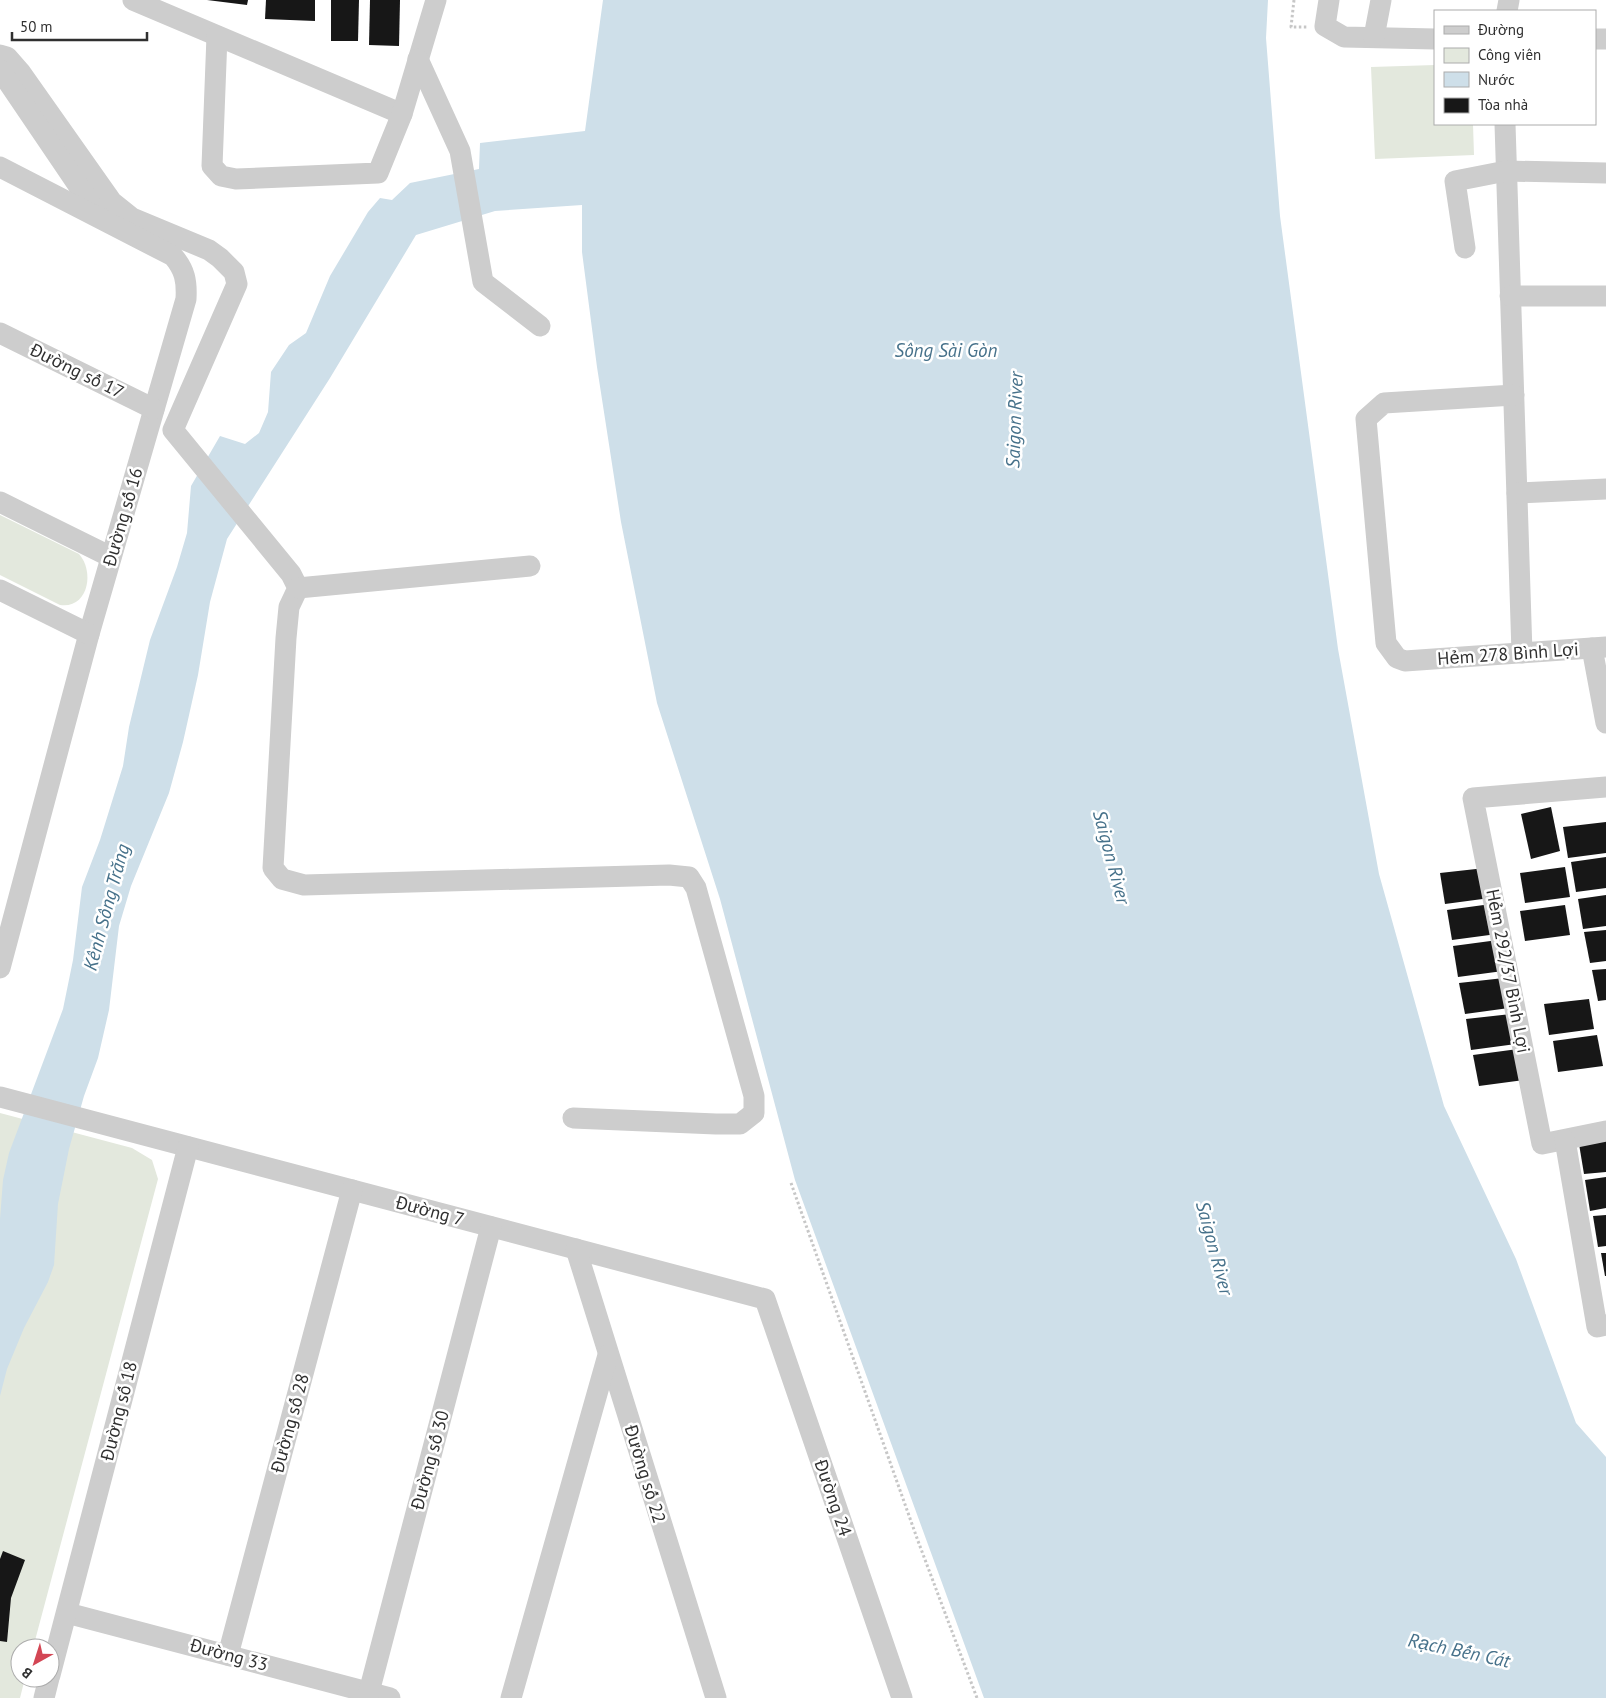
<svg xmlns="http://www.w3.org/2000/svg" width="1606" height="1698" viewBox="0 0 1606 1698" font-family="'PT Sans',sans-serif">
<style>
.green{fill:#e3e8dd}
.water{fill:#cedfe9}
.building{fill:#171717}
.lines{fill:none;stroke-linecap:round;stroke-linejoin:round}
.path{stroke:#c7c7c7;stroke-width:3;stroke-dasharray:2.5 2.5;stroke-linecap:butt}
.minor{stroke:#cdcdcd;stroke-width:21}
.labels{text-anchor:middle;stroke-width:5;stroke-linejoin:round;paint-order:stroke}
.street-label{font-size:18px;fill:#303030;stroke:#fff}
.water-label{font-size:19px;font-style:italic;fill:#46718a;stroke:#fff}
</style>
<rect width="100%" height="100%" fill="#fff"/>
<g class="green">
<path d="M1435,65V124H1473L1474,155L1375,159L1371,67Z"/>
<path d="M0,515L79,554C95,572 88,609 60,605L0,575Z"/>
<path d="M0,1113L132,1148L152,1160L158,1179L33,1648H20V1678H25L20,1698H0Z"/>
</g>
<path class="water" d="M603,0H1268L1266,38L1280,216L1338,649L1379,874L1444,1106L1516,1259L1576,1423L1606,1457V1698H984L795,1180L720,899L657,703L621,522L597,367L582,252V205L495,211L416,235L330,378L227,539L210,602L198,675L183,742L169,793L131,886L119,926L109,1010L98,1058L84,1096L69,1149L58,1204L54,1265L48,1282L24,1328L7,1369L0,1396V1219L3,1180L9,1153L63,1009L73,960L82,887L100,840L123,766L129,727L150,640L177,567L187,533L191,486L220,436L245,444L259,433L268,412L271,372L289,345L306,333L330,276L368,212L380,198L392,200L410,183L479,169L480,143L585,131Z"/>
<g class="building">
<path d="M207,0H248L247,5Z"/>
<path d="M266,0H315V21L265,19Z"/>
<path d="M331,0H359L358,41H331Z"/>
<path d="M370,0H400L399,46L369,45Z"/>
<path d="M1551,807L1560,851L1531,859L1521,814Z"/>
<path d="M1606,822V853L1568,858L1563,827Z"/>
<path d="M1606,857V888L1576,892L1571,862Z"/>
<path d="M1565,867L1570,897L1525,903L1520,873Z"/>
<path d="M1485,868L1490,898L1445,904L1440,873Z"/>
<path d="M1606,895V926L1583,929L1578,899Z"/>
<path d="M1491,904L1497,934L1452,940L1447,910Z"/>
<path d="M1565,905L1570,935L1525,941L1520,911Z"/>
<path d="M1606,930V961L1590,963L1584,932Z"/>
<path d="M1498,940L1503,971L1458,977L1453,946Z"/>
<path d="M1606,969V1000L1598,1001L1592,970Z"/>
<path d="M1504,978L1509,1008L1465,1014L1459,983Z"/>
<path d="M1589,999L1594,1029L1549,1035L1544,1004Z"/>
<path d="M1511,1014L1516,1044L1471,1050L1466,1019Z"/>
<path d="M1597,1035L1603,1066L1558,1072L1553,1041Z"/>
<path d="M1518,1049L1524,1080L1479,1086L1473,1055Z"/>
<path d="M1606,1141V1172L1584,1174L1579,1144Z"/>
<path d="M1606,1177V1208L1590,1211L1585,1180Z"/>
<path d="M1606,1215V1246L1598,1247L1593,1216Z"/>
<path d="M1601,1253H1606V1276H1605Z"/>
<path d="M3,1551L25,1560L11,1598L7,1642L0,1641V1559Z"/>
</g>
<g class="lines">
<g class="path">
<path d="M1294,0L1291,27H1307"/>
<path d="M791,1183L918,1541L977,1698"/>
</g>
<g class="minor">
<path d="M133,0L402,114"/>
<path d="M1329,0L1325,26L1344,37L1435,39"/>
<path d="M1507,11L1509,0"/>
<path d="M217,36L212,166L221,176L236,179L378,173L402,114L436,0"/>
<path d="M1374,37L1381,0"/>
<path d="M1595,39H1606"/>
<path d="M0,55L7,57L21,73L112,202L132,218L209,250L220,258L234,272L237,284L173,430L291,574L298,588L289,607L286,638L273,868L282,879L304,885L669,875L689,877L696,888L754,1096V1113L740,1124H716L573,1118"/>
<path d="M418,59L460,151L483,282L540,326"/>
<path d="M0,70L99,216"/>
<path d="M1505,124L1522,653"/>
<path d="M0,167L173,256C185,270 187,281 186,299L89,634L0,968"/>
<path d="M1465,248L1455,181L1506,171L1606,173"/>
<path d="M1510,296H1606"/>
<path d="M0,333L154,409"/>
<path d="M1514,395L1384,403L1366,419L1386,643L1397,658L1405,661L1606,647"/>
<path d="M1517,493L1606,489"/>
<path d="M0,502L111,557"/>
<path d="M298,588L530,566"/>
<path d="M0,590L89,634"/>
<path d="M1592,648L1606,723"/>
<path d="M1606,787L1473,798L1542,1144L1606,1131"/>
<path d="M0,1097L765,1299L902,1698"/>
<path d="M1565,1140L1597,1327L1606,1325"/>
<path d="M576,1249L716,1698"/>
<path d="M67,1613L390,1698"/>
<path d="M228,1655L352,1190"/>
<path d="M50,1675L188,1147"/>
<path d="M369,1692L491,1227"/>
<path d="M44,1698L49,1678"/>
<path d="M511,1698L608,1355"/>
</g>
</g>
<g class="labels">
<g class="street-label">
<text transform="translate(77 371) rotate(26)" y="6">Đường số 17</text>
<text transform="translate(123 517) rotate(-74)" y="6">Đường số 16</text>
<text transform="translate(1508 654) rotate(-4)" y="6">Hẻm 278 Bình Lợi</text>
<text transform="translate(1508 971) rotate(79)" y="6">Hẻm 292/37 Bình Lợi</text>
<text transform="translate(430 1211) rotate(15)" y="6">Đường 7</text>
<text transform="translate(119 1411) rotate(-76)" y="6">Đường số 18</text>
<text transform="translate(290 1423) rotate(-75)" y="6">Đường số 28</text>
<text transform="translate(430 1460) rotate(-75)" y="6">Đường số 30</text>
<text transform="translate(645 1474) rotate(73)" y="6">Đường số 22</text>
<text transform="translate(833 1498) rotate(71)" y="6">Đường 24</text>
<text transform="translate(229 1655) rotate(15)" y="6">Đường 33</text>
</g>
<g class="water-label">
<text x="946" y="357">Sông Sài Gòn</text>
<text transform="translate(1014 420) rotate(-88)" y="7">Saigon River</text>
<text transform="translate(1112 857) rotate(75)" y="7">Saigon River</text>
<text transform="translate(106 907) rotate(-75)" y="7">Kênh Sông Trăng</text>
<text transform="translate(1215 1248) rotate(75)" y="7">Saigon River</text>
<text transform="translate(1459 1650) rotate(12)" y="7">Rạch Bến Cát</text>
</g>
</g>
<rect x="1434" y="10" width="162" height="115" fill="#ffffff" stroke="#acacac"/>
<rect x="1444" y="26" width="25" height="8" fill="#cdcdcd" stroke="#acacac"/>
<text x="1478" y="35" font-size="15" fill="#303030">Đường</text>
<rect x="1444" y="48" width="25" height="15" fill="#e3e8dd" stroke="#acacac"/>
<text x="1478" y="60" font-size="15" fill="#303030">Công viên</text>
<rect x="1444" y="72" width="25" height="15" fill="#cedfe9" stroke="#acacac"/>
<text x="1478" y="85" font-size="15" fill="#303030">Nước</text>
<rect x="1444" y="98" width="25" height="15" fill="#171717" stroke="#acacac"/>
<text x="1478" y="110" font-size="15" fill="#303030">Tòa nhà</text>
<g transform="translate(35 1663) rotate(219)"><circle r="24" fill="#ffffff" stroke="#acacac"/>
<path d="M0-4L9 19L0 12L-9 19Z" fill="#d34654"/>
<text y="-8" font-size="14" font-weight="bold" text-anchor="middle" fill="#303030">B</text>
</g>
<path d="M12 32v8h135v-8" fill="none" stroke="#303030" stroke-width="2.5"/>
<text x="20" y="32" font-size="15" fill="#303030" stroke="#ffffff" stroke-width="4" paint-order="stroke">50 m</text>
</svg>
